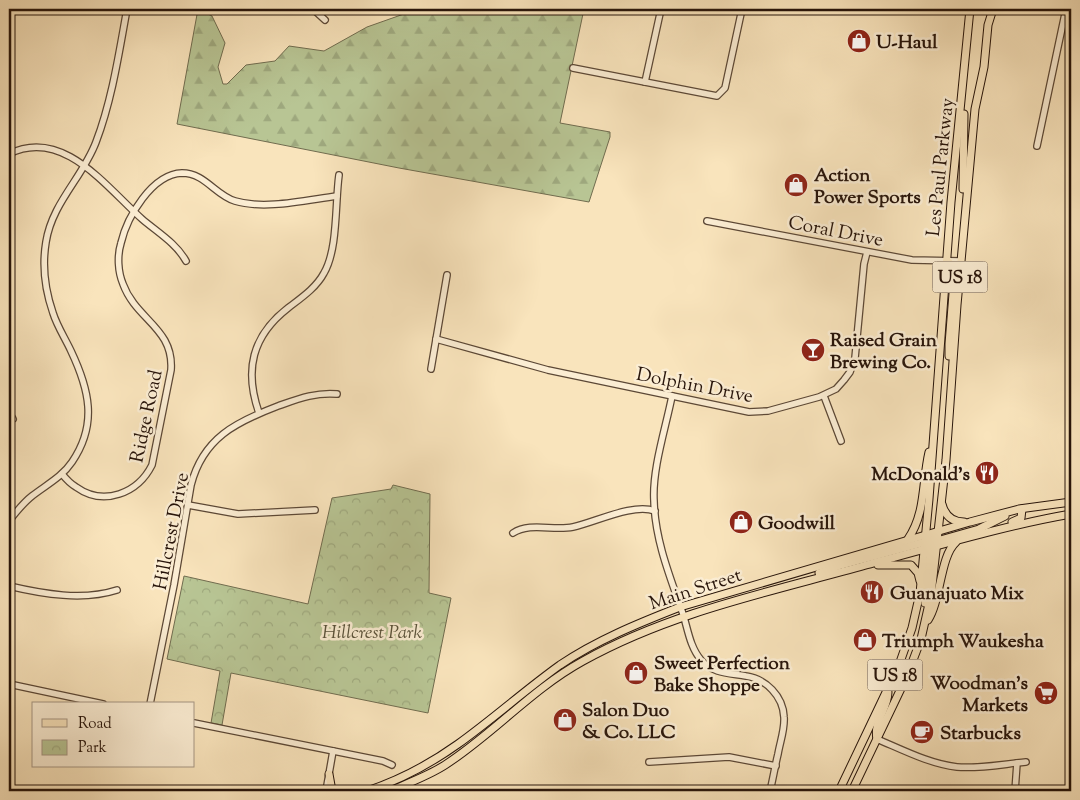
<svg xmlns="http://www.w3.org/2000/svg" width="1080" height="800" viewBox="0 0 1080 800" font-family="'Sorts Mill Goudy',serif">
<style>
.forest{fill:url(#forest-firs);stroke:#706c4f}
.park{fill:url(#park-crowns);stroke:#706c4f}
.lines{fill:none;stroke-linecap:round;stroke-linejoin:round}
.minor-casing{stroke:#5c4836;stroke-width:8}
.major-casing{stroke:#27140a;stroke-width:9}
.minor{stroke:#fbedd3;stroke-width:5.5}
.major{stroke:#f9e4bc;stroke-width:7}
.labels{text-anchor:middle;stroke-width:5;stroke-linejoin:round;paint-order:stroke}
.shield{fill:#fbedd3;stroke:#675546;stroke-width:1}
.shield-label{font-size:18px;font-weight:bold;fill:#27140a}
.poi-label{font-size:19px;font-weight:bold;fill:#27140a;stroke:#fbedd3;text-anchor:start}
.street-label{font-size:19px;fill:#27140a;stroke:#fbedd3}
.park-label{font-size:19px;font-style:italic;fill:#5a523a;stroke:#fbedd3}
</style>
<defs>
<pattern id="forest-firs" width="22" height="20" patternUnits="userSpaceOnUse" patternTransform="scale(1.25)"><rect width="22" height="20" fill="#b8c594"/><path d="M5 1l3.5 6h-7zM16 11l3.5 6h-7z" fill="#9ea87e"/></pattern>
<pattern id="park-crowns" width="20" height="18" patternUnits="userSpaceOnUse" patternTransform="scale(1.25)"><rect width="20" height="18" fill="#b8c594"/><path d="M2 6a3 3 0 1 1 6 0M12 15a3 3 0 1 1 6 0" fill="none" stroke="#9ea87e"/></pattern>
</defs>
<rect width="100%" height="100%" fill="#f9e4bc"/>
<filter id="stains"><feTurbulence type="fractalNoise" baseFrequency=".004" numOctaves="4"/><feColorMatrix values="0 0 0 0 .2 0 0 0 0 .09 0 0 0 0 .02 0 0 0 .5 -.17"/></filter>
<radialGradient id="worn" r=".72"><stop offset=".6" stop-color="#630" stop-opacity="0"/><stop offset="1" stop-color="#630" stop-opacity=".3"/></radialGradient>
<path class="forest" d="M198,9L212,16L225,43L218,67L223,84H227L246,65L275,61L289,46L324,51L367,27L418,9H584L560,123L610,132V137L589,202L399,168L177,124Z"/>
<path class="park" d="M393,485L430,494L429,593L451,598L428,713L231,673L222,725L211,723L220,671L167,659L184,576L308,604L332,498L391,489Z"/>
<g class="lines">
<g class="minor-casing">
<g id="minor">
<path d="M313,9L325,20"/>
<path d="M573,68L717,96L725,88L742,9"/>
<path d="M645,82L661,9"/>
<path d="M1037,146L1066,9"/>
<path d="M9,154C63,127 106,187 142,219C157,232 176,243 186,261"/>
<path d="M707,221L912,260L961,261"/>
<path d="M436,339L548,370L749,412L768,411L819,397L836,389L844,380L850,372L855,358L864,264L867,252"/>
<path d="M431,369L447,275"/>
<path d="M672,396C666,427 652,469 654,501C655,540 670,577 683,614C688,630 690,647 701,660C713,674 729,673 746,676C766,679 783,696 784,717C785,729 780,742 778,754C775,766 773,779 770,791"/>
<path d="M824,396L841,441"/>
<path d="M9,412L13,419"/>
<path d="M259,413C244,370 252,336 288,308C301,298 316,288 324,273C338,249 335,204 339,175"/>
<path d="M62,474C66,479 71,484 76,487C104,507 138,493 152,465L171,370C174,328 136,320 123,284C118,272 117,256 121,243C127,217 152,174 182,173C205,173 215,195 235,201C265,210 306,200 337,196"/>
<path d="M188,505L238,514L315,510"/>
<path d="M9,521C16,512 23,503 32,496C46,485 62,477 72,462C98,424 89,389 71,351C65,338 57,326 53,313C45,290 42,266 46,242C52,203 83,177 96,142C112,100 119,53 127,9"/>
<path d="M513,533C530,522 553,531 573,527C596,522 633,503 655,511"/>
<path d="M9,586C43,594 83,601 117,590"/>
<path d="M9,684L103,704"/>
<path d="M150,704L174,585L191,485C203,438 236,422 278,406C298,399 316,392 337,394"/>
<path d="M194,723L383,761L392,765"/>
<path d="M877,739C903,750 930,764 957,767C979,769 1004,764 1026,762"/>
<path d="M649,762L729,757L776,766"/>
<path d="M326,791L333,751"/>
<path d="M1015,791L1017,763"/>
</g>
</g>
<g class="major-casing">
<g id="major">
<path d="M963,189L964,114"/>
<path d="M947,261L955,268L949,344V356"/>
<path d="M942,504C945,516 952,522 964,522"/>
<path d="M1012,522L1021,518L1022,509"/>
<path d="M908,539C926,513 922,482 929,452"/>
<path d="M933,542L979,529L1005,516"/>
<path d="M878,565H911L918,573L920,581"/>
<path d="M819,573L841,565L925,542L938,532"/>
<path d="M925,603L931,544"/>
<path d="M928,620C941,600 940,556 956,542"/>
<path d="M877,739C873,722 888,709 888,692"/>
<path d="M329,774L332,791"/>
<path d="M367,791C400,780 430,764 458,744C493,719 525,690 560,665C597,640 639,623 680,607L970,522L1019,509L1071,502"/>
<path d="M390,791C408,783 428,776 445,765C493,734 532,689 583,661C671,612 770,592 866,565C934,547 1002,526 1071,514"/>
<path d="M839,791L899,665L912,628L920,593L929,499L951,202L970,9"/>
<path d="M852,791L907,676L921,639L931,595L946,460L957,305L975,109L984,67L988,25L993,9"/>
</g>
</g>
<use href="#minor" class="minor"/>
<use href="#major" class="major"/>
</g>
<defs>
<g id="shop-disc" transform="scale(1.25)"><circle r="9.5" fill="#8f2418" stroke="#fbedd3"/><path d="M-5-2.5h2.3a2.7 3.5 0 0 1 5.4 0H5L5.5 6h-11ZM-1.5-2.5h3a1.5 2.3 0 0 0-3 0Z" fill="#fff"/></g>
<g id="bar-disc" transform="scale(1.25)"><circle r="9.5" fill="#8f2418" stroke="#fbedd3"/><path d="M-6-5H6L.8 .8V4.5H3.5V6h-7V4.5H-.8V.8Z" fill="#fff"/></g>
<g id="restaurant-disc" transform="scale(1.25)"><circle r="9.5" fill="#8f2418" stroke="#fbedd3"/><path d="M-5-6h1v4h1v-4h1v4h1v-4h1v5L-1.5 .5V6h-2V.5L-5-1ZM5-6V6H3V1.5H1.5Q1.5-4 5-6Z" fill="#fff"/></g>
<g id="supermarket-disc" transform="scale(1.25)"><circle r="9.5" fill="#8f2418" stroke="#fbedd3"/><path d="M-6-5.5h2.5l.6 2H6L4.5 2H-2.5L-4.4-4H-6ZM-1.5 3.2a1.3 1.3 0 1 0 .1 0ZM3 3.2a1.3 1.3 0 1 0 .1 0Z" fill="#fff"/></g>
<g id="cafe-disc" transform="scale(1.25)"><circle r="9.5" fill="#8f2418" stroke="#fbedd3"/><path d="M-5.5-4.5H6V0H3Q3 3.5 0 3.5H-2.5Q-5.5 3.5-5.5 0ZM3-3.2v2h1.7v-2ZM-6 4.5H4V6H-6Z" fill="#fff"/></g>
</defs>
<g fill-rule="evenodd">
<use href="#shop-disc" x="859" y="41"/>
<use href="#shop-disc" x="796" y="185"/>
<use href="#bar-disc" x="813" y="350"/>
<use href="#restaurant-disc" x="987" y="473"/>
<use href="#shop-disc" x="741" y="522"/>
<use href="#restaurant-disc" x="872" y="592"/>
<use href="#shop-disc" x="865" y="640"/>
<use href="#shop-disc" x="636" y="673"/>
<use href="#supermarket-disc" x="1046" y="693"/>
<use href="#shop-disc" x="565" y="720"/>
<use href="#cafe-disc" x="922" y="732"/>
</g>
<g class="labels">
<g class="shield">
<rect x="932.5" y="261.5" width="55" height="31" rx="4"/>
<rect x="867.5" y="659.5" width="55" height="31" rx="4"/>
</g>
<g class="shield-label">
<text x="960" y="283">US 18</text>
<text x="895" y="681">US 18</text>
</g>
<g class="poi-label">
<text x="876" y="48">U-Haul</text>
<text x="814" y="181">Action<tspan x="814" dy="22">Power Sports</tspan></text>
<text x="830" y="346">Raised Grain<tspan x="830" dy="22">Brewing Co.</tspan></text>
<text x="970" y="480" text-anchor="end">McDonald's</text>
<text x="758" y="529">Goodwill</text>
<text x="890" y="599">Guanajuato Mix</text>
<text x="882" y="647">Triumph Waukesha</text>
<text x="654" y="669">Sweet Perfection<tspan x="654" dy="22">Bake Shoppe</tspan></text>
<text x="1028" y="689" text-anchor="end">Woodman's<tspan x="1028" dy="22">Markets</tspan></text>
<text x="582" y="716">Salon Duo<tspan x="582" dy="22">&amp; Co. LLC</tspan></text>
<text x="940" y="739">Starbucks</text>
</g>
<g class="street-label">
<text transform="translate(939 167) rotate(-84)" y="7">Les Paul Parkway</text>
<text transform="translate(836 230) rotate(11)" y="7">Coral Drive</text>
<text transform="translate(695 384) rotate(11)" y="7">Dolphin Drive</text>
<text transform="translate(145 416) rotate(-78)" y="7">Ridge Road</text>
<text transform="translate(170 531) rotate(-79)" y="7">Hillcrest Drive</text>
<text transform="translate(695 588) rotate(-18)" y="7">Main Street</text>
</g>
<g class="park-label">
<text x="372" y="638">Hillcrest Park</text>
</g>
</g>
<rect width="1080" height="800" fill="none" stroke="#f9e4bc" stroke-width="30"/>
<rect x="10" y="10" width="1060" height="780" fill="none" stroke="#27140a" stroke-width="2.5"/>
<rect x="15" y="15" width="1050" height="770" fill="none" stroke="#27140a"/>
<rect x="32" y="702" width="162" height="65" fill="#fbedd3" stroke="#a69683"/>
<rect x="42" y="719" width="25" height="8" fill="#f9e4bc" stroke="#a69683"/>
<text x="78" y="728" font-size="15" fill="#27140a">Road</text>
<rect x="42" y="740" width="25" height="15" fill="url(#park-crowns)" stroke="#a69683"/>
<text x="78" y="752" font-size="15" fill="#27140a">Park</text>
<rect width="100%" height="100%" filter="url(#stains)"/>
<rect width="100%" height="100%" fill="url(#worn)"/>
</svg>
